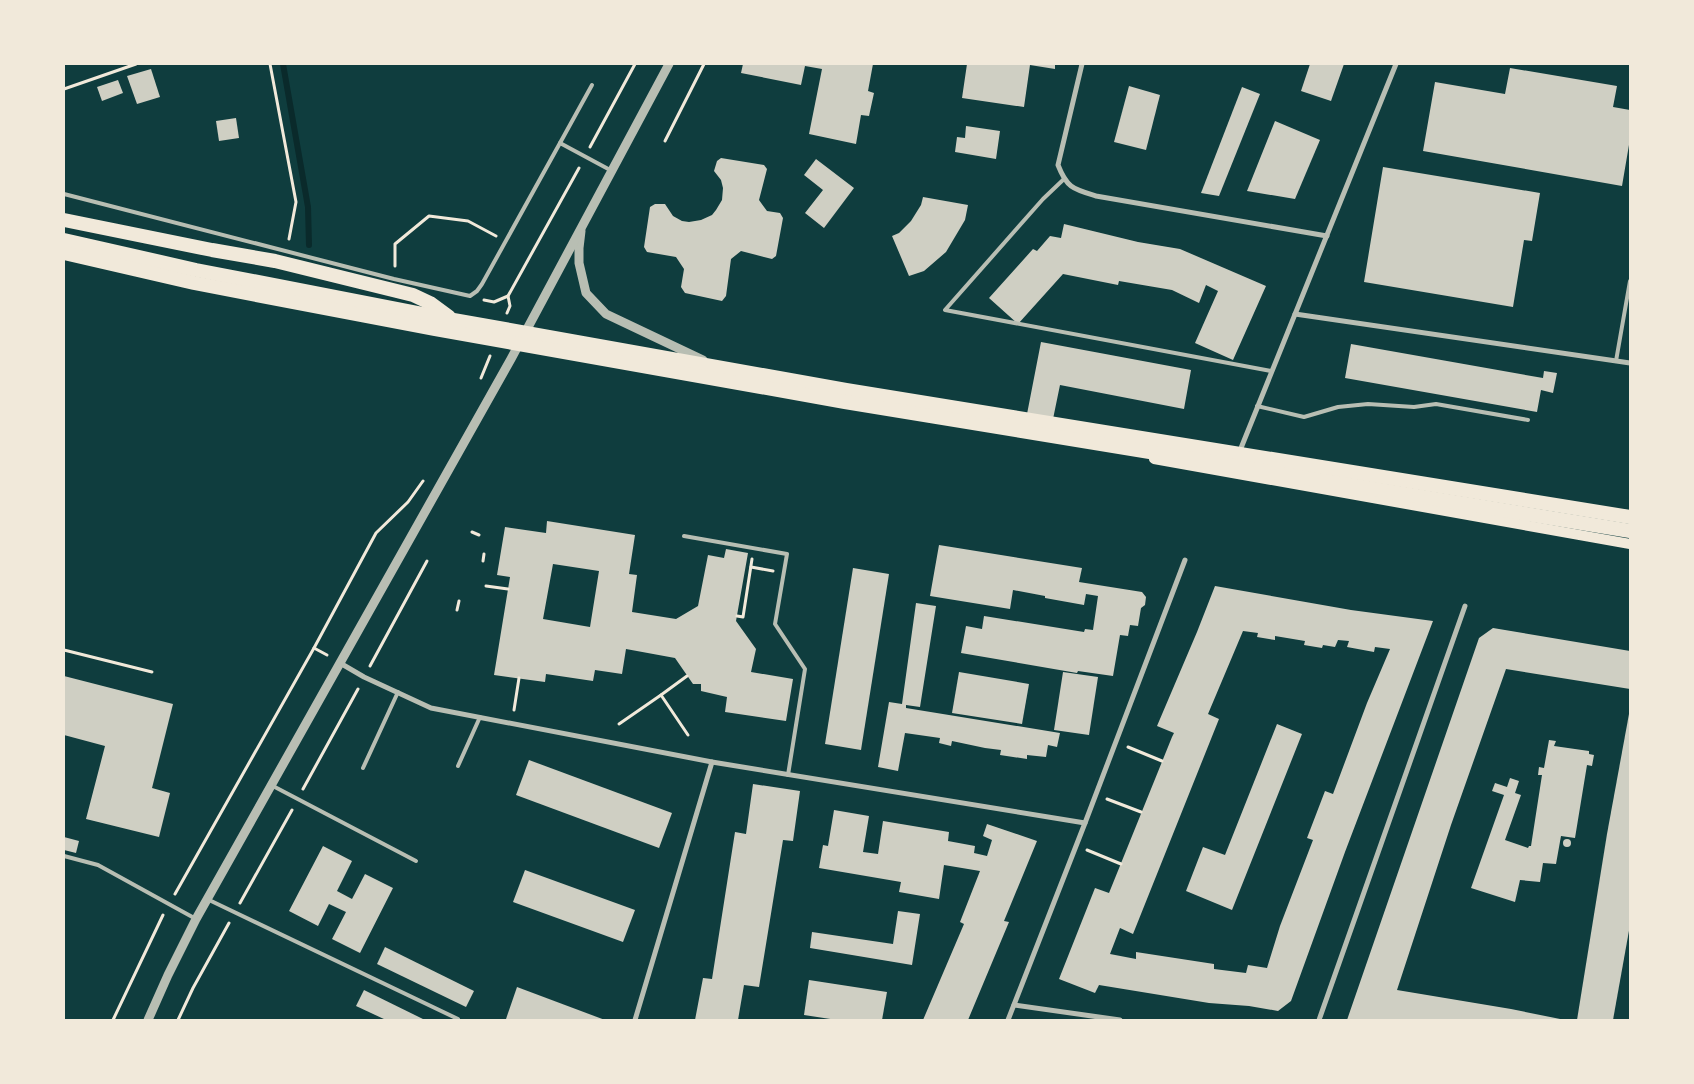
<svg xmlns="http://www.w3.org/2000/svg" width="1694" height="1084" viewBox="0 0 1694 1084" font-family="'Fira Sans',sans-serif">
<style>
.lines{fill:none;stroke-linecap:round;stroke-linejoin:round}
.stream{stroke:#0a2a2b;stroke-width:6}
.building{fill:#cfcfc3;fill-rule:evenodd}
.path{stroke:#f1e9da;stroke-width:3}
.service{stroke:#b8beb3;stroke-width:4}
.minor{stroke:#b8beb3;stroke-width:5}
.tertiary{stroke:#b8beb3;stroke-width:9}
.secondary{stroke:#f1e9da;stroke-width:10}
.trunk{stroke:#f1e9da;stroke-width:14}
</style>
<rect width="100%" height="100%" fill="#0f3d3e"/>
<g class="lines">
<path class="stream" d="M283,64L308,207L309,245"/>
</g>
<g class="building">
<path d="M743,64H873L868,91L874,93L869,116L861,115L856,144L809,134L822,69L805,66L801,85L741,73Z"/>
<path d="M967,64H1055V69L1030,65L1024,107L962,98Z"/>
<path d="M1310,64H1344L1331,101L1301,91Z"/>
<path d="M1510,68L1617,86L1613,107L1630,110V139L1622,186L1423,151L1435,82L1505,94Z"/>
<path d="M151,69L160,97L137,104L127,76Z"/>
<path d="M118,80L123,93L102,101L97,87Z"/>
<path d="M1129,86L1160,95L1146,150L1114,142Z"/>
<path d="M1242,87L1260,94L1219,196L1201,193Z"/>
<path d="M236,118L239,138L219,141L216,121Z"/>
<path d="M1275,121L1320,140L1295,199L1247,191Z"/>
<path d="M966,126L1000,131L996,159L955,152L957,137L965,138Z"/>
<path d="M721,158L764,165L767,169L759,200L767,211L780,213L783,218L776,256L772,259L741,251L731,259L726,296L722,301L685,293L681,287L684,269L676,257L647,252L644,247L650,207L655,204H665L673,216L682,221L689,222L701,220L712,215L716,210L722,200L723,188L721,180L714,171L717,161Z"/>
<path d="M816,159L854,188L824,228L805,213L823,190L804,175Z"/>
<path d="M1383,167L1540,193L1532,241L1524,240L1513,307L1364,282Z"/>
<path d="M923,197L968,205L965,220L946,252L924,271L909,276L892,236L899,233L911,221L921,205Z"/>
<path d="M1064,224L1138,242L1180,249L1266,286L1233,360L1195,343L1218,291L1206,285L1199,303L1172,290L1119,281L1118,285L1063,274L1018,324L989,298L1033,249L1037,251L1050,236L1061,238Z"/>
<path d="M1041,342L1191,370L1184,409L1060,385L1053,419L1027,414Z"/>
<path d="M1351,344L1543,378L1544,371L1557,373L1553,393L1541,390L1537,412L1345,378Z"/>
<path d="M547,521L635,535L629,574L637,575L632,612L676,619L698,606L708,555L724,558L726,549L748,553L736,621L756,649L751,672L793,679L786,721L725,712L727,697L701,691V684H693L675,658L626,649L622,674L595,670L593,681L546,674L545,682L494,675L510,577L497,575L505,527L546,533ZM553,564L599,571L590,627L543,619Z"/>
<path d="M939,545L1082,568L1079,582L1142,592L1146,597L1145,605L1141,608L1138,626L1130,625L1128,636L1120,635L1113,676L1078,671L1077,673L961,653L966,626L982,629L984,616L1084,632L1085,629L1093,630L1098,596L1086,594L1084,605L1045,598V596L1013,590L1010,609L930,596Z"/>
<path d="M853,568L889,574L861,750L825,744Z"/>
<path d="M1215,586L1351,610L1433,621L1345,852L1291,1001L1278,1011L1249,1006L1209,1003L1099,985L1095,993L1059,979L1095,888L1109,893L1172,737L1174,733L1157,726L1197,632ZM1243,631L1258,633L1257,637L1275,640V636L1305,641L1304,645L1322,648L1323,645L1335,647L1338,640L1349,641L1347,647L1374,652L1375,647L1390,649L1367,703L1333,794L1325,791L1307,838L1313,840L1280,926L1267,968L1248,965L1246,973L1214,969V964L1136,952V959L1110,954L1120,928L1133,934L1219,719L1208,714Z"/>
<path d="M916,603L936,606L920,707L906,705V708L1060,733L1057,747L1048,745L1046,757L1027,755V759L1000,755L1001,750L985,748L952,741L951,746L939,743L940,738L905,733L898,771L878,767L889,702L902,704Z"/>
<path d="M1493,628L1630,651V689L1506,669L1451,825L1397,990L1511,1009L1565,1020H1347L1479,638Z"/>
<path d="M959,672L1029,684L1022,724L952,713Z"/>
<path d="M1063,672L1098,677L1089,735L1054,730Z"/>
<path d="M64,676L173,704L152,788L170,793L159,837L86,819L105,746L64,735Z"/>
<path d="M1629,714L1630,925L1613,1020H1577L1607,834Z"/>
<path d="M1277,724L1302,734L1232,910L1186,891L1203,847L1225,855Z"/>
<path d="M1549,740L1556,741L1554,746L1589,751V754L1594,755L1592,766L1587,765L1575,838L1561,836L1556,864L1543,863L1540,882L1520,880L1515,902L1471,888L1504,795L1492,791L1495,783L1507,787L1510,778L1519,781L1515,793L1521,795L1505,840L1528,848L1529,846H1531L1542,775H1538L1539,767L1544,768Z"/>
<path d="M529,760L672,813L659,848L516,795Z"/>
<path d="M753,784L800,791L793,841L783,840L759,987L744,985L738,1020H695L703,978L712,979L735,832L746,834Z"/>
<path d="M834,810L869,816L863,852L878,854L883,821L949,832L948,841L975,846L974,853L987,856L992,840L983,836L987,824L1037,841L1004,921L1009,922L968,1020H923L964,924L960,922L980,871L944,865L939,899L899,892L901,882L819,868L823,845L828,846Z"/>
<path d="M64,837L79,841L76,853L64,850Z"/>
<circle cx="1567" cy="843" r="4"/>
<path d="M323,846L352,861L337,891L352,899L365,874L393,888L360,953L332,939L346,912L329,904L318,926L289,911Z"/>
<path d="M525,870L635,910L623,942L513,902Z"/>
<path d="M898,911L920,914L912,965L810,948L812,932L893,944Z"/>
<path d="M385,947L474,991L466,1007L377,964Z"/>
<path d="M809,980L887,992L882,1020H837L804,1015Z"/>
<path d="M517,987L605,1020H509L506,1019Z"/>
<path d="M364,990L425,1020H386L356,1006Z"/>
</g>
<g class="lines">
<g class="path">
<path d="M270,64L296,202L289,239"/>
<path d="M64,89L136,64"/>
<path d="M665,141L704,64"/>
<path d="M590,147L635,64"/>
<path d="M395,266V244L429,216L468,221L496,236"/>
<path d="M484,300L494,302L508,296"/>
<path d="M507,313L510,306L508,296L579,168"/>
<path d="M481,378L490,356"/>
<path d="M472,532L479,535"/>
<path d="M483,561L484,554"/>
<path d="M751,567L773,571"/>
<path d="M486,586L508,589"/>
<path d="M457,610L459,601"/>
<path d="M737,616L743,617L752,559"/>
<path d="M314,648L327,655"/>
<path d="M64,650L152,672"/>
<path d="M370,666L427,561"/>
<path d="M661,695L687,676"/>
<path d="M514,710L519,678"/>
<path d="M619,724L661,695L688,735"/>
<path d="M1128,747L1162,761"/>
<path d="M303,789L358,689"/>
<path d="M1107,799L1141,812"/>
<path d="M1087,850L1121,864"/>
<path d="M175,894L314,648L376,533L408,502L423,481"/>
<path d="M240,903L292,810"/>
<path d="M113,1020L163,915"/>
<path d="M178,1020L193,988L229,923"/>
</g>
<g class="service">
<path d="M560,143L592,85"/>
<path d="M1064,179L1043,199L945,310L1271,371"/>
<path d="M64,194L394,279L470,296L477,291L482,284L560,143L612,171"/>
<path d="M1616,361L1630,281"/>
<path d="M1257,406L1304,417L1338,407L1368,404L1414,407L1436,404L1528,420"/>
<path d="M684,536L787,554L775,624L805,669L788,775"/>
<path d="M458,766L480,717"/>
<path d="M363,768L398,692"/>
<path d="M271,785L416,861"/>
<path d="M64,856L98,865L196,919"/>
<path d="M207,899L458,1019"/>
</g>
<g class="minor">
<path d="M1082,64L1058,165C1067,188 1073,189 1096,196L1327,236"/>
<path d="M1295,314L1630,363"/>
<path d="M1239,453L1396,64"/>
<path d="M340,663L364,677L431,708L712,762L1085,823"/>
<path d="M1014,1005L1120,1020"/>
<path d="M635,1020L712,762"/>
<path d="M1008,1020L1085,823L1185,560"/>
<path d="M1319,1020L1465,606"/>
</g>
<g class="tertiary">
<path d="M581,231L579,248V263L586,293L606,314L703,360"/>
<path d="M148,1020L168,975L196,919L511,359L669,64"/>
</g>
<path class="secondary" d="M1154,459L1630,544"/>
<g class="trunk">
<path d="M64,220L212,250L275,261L413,295L430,303L449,317"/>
<path d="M64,240L196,270L449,319L846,390L1630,517"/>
<path d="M64,253L194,283L434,329L845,402L1630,531"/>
</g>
</g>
<rect width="1694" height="1084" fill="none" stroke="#f1e9da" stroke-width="130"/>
</svg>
